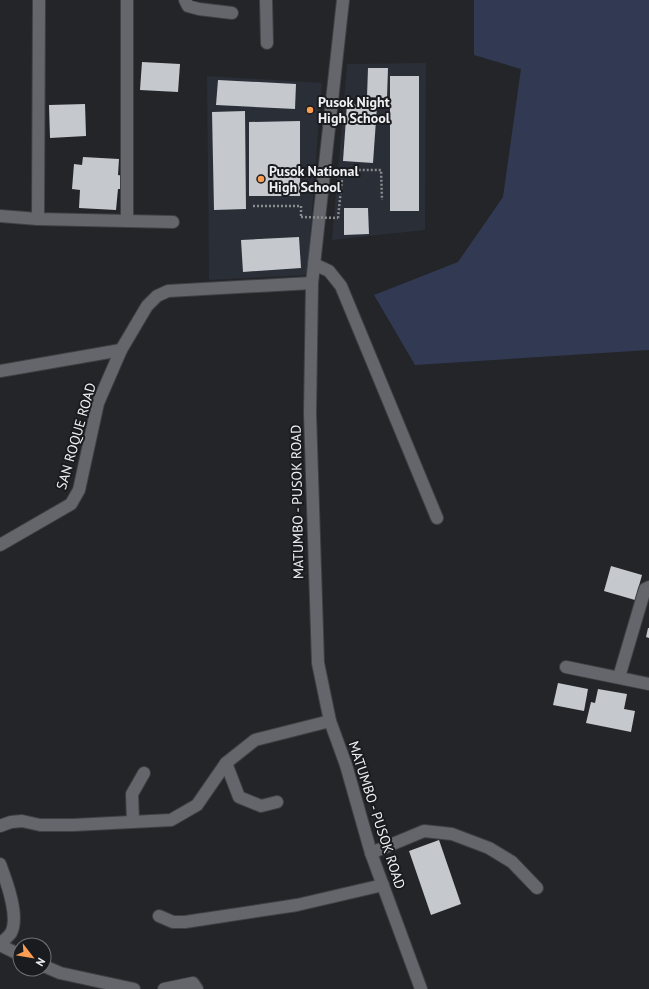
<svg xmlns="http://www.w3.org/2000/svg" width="649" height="989" viewBox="0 0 649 989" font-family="'PT Sans',sans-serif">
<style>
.built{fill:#2a2e37}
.green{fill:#313a52}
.building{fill:#c5c8cd}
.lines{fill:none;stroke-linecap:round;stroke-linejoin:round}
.minor-casing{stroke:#3e4044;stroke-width:14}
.path{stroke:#898b8e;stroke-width:2.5;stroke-dasharray:2 2;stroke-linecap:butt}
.minor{stroke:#64666b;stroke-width:12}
.path-bridge{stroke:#898b8e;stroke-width:2.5;stroke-dasharray:2 2;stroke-linecap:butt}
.poi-dot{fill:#fb9e51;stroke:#1a1b1f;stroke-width:1.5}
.labels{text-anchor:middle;stroke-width:4;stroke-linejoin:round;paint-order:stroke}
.poi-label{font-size:14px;font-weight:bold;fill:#eff1f3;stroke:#1a1b1f;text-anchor:start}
.street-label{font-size:14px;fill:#eff1f3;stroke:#1a1b1f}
</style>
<rect width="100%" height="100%" fill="#232529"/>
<g class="built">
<path d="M426,63L425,230L332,240L347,64Z"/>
<path d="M207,76L322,83L307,275L209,280Z"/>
</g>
<path class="green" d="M474,0H649V350L415,365L374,295L458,262L503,197L521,69L474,55Z"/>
<g class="building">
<path d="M142,62L180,64L178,92L140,90Z"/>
<path d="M368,68H388L387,98L367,97Z"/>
<rect x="390" y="76" width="29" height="135"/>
<path d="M218,80L296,84L295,109L216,105Z"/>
<path d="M85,104L86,136L50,138L49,105Z"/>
<path d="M347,104L377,106L373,163L343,161Z"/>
<path d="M245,111L246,209L214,210L212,112Z"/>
<path d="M300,121V196H249V122Z"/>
<path d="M83,157L119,159L118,175L124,176L123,189H118L116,210L79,208L80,190L72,189L74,164L82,165Z"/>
<path d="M344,208H368L369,234L344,235Z"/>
<path d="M299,237L301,268L243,272L241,240Z"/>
<path d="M611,566L642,575L635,600L604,591Z"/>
<path d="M648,628H649V638L646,637Z"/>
<path d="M558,683L588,689L584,711L553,705Z"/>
<path d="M598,689L627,694L624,709L635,711L631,732L586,723L591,702L595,703Z"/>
<path d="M439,840L461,904L431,915L409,851Z"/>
</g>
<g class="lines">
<g class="minor-casing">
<g id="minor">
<path d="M127,0V221"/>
<path d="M185,0L188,6L199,9L232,13"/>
<path d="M266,0L267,43"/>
<path d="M343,0L312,283L310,413L318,663L330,721L346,765L371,853L421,989"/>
<path d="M0,216L38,219L173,222"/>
<path d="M38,219L39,0"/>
<path d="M314,264L329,271L341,286L437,518"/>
<path d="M0,371L121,350"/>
<path d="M0,545L71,504L79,490L98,403L121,350L147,306L157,296L168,291L312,283"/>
<path d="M566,667L649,684"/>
<path d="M619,677L645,589L649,587"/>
<path d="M226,763L239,797L261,806L277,802"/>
<path d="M133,821L132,794L144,773"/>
<path d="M0,826L11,822L22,821L40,825H73L171,820L197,805L226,763L255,740L330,721"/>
<path d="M371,853L424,831L452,834L489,848L512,862L537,888"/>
<path d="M0,864C6,880 20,916 11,933C8,937 3,941 0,944"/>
<path d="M159,916L173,922H185L297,905L383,885"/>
<path d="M0,945L20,955"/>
<path d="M44,966L60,973L134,989"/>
<path d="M164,989L193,983L197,989"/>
</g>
</g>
<g class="path">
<path d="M253,206H301V217"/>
<path d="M338,218L343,170H381L382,200"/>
</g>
<use href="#minor" class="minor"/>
<path class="path-bridge" d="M301,217L338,218"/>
</g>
<g class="poi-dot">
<circle cx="310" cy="110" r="4"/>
<circle cx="261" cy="179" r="4"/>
</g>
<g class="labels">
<g class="poi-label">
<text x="318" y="107">Pusok Night<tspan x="318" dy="16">High School</tspan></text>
<text x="269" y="176">Pusok National<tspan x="269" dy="16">High School</tspan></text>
</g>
<g class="street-label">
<text transform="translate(76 436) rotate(-74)" y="5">SAN ROQUE ROAD</text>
<text transform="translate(297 502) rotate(-91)" y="5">MATUMBO - PUSOK ROAD</text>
<text transform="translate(377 815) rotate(72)" y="5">MATUMBO - PUSOK ROAD</text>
</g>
</g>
<g transform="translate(32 957) rotate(121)"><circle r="19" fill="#1a1b1f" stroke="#6f7174"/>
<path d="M0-3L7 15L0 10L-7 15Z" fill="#fb9e51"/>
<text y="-6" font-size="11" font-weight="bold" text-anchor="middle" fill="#eff1f3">N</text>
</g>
</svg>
